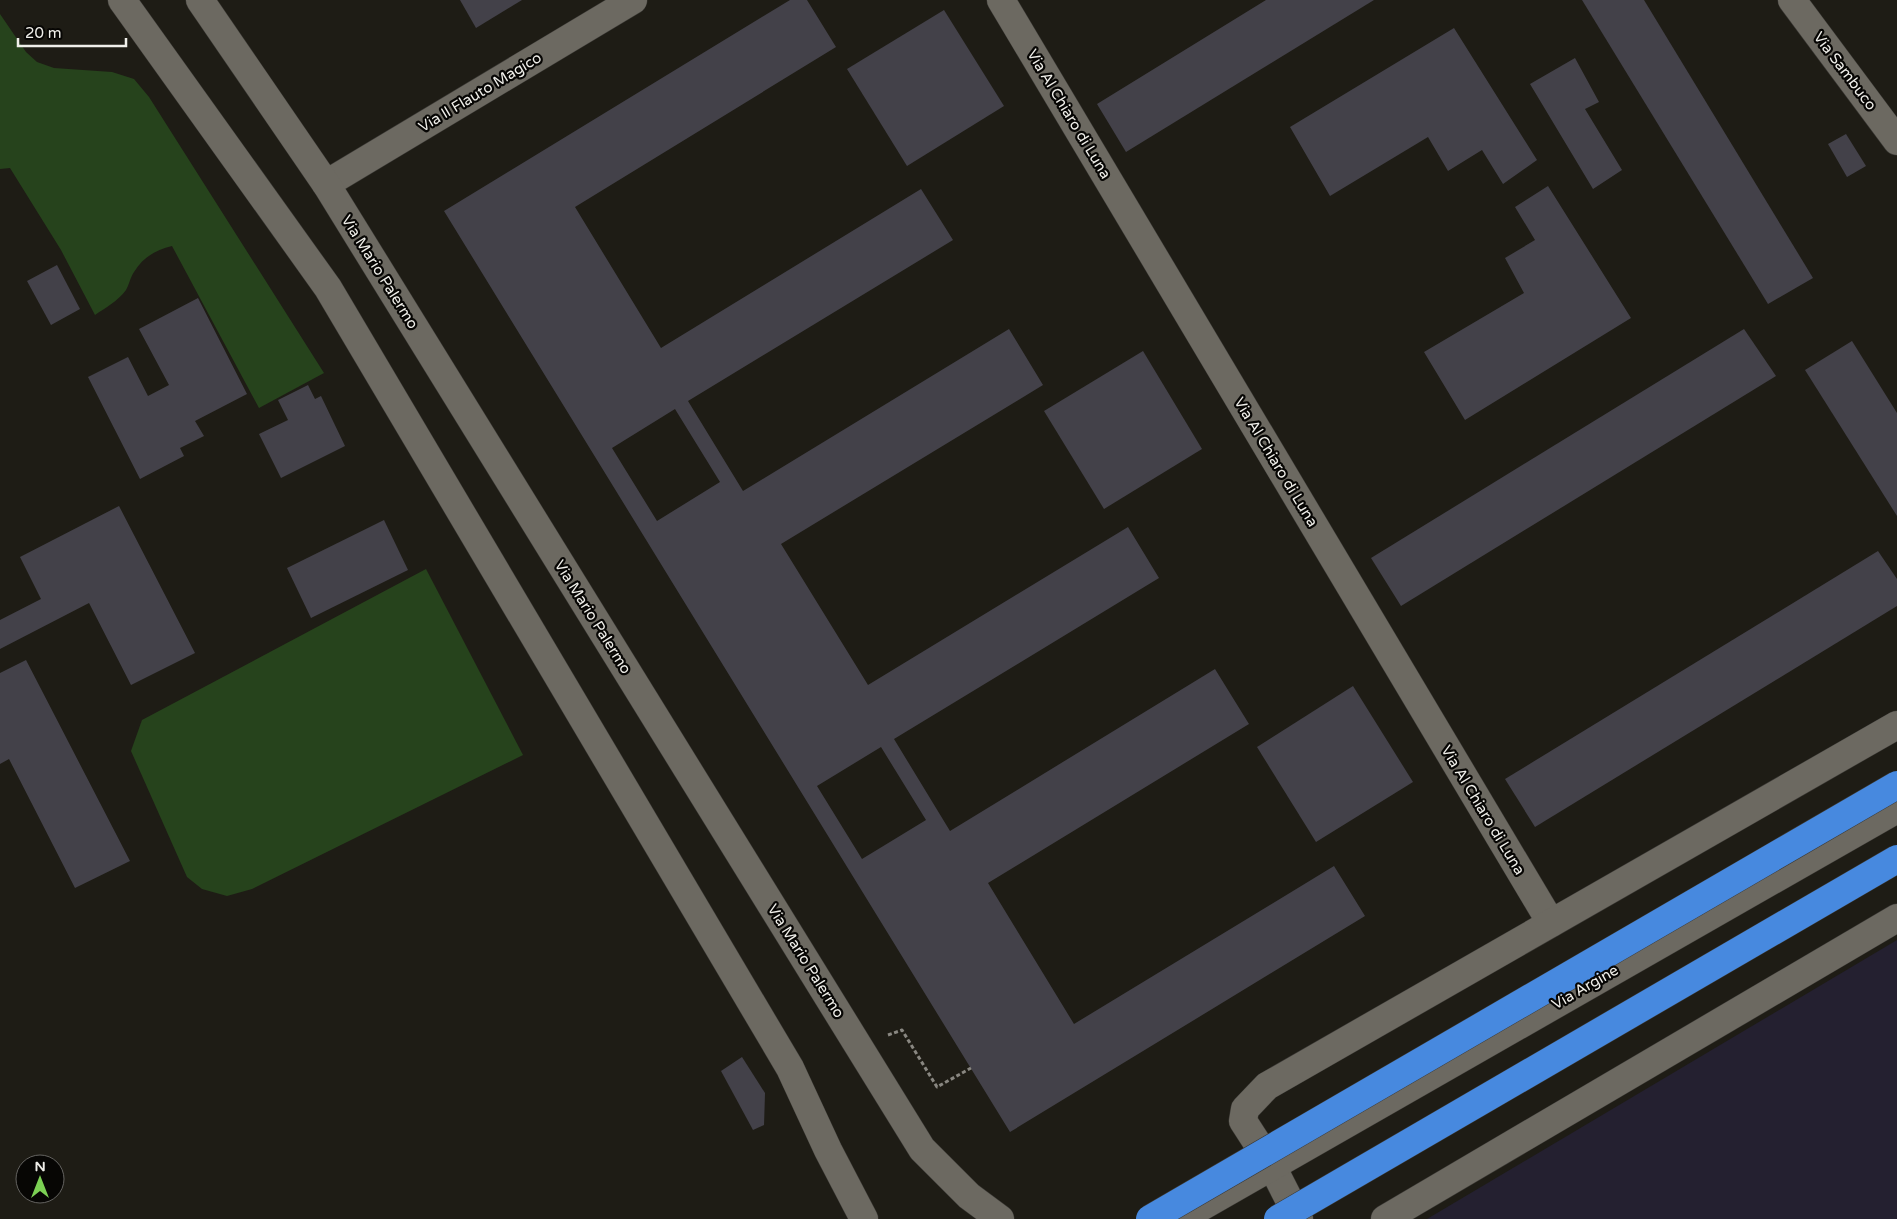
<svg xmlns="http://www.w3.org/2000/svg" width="1897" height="1219" viewBox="0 0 1897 1219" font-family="'Varela Round',sans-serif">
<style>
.industrial{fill:#242030}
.green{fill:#26431c}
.building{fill:#434149;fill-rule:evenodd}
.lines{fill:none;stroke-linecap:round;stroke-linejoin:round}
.street-casing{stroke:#3b3935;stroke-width:29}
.secondary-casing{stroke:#3b3935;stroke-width:29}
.path{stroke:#898781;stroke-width:3;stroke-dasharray:4 2.5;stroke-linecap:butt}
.street{stroke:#6c6961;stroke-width:28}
.secondary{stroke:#6c6961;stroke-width:28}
.highway-bridge-casing{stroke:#3b3935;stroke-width:29;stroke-linecap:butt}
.highway-bridge{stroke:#4789df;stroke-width:28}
.labels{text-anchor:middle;stroke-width:4.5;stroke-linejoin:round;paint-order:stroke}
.street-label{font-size:15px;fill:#f0efea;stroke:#070604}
</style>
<rect width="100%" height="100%" fill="#1e1c15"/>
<path class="industrial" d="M1897,940V1219H1427Z"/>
<g class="green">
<path d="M0,14L26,52L37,62L54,68L112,72L134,79L149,97L324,373L259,408L172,246C156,250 143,257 134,272C130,278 129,285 126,290C118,301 105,308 95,315L61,250L10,168L0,169Z"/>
<path d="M426,569L523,755L252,889L227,896L202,889L187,877L131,751L142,720Z"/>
</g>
<g class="building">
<path d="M460,0H522L476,28Z"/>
<path d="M790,0H807L836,47L575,207L661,348L921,189L953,240L688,401L743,491L1009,329L1043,385L781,544L868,685L1128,527L1159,578L894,739L950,831L1215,669L1249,724L988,883L1074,1024L1334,866L1365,916L1010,1132L444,211ZM675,409L720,482L657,521L612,448ZM881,747L926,820L862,859L817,786Z"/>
<path d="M1266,0H1374L1126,152L1097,104Z"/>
<path d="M1582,0H1644L1813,278L1768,304Z"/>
<path d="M944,10L1004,106L907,166L847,69Z"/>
<path d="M1454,28L1537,160L1503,184L1482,150L1448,171L1428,137L1330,196L1290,127Z"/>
<path d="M1575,58L1599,102L1585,109L1622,170L1593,189L1530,84Z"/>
<path d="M1846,134L1866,166L1847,177L1828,144Z"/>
<path d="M1548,186L1631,318L1465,420L1424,352L1524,293L1505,258L1535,240L1515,207Z"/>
<path d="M57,265L80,309L51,325L27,281Z"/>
<path d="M198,298L247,394L195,421L204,436L180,448L184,456L140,479L88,377L128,357L148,396L169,385L139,329Z"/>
<path d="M1744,329L1776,376L1401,606L1371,558Z"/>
<path d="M1852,341L1897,413V516L1805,370Z"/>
<path d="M1143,351L1202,449L1104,509L1044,411Z"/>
<path d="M308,385L315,399L321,396L345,446L281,478L259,434L288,420L278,400Z"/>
<path d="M119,506L195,653L131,685L89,603L0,649V620L41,599L20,557Z"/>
<path d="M384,520L408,570L311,618L287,568Z"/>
<path d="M1878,551L1897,579V606L1535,827L1505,779Z"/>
<path d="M26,660L130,861L75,888L9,759L0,764V673Z"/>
<path d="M1353,686L1413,782L1316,842L1257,747Z"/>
<path d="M742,1057L765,1093L764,1125L753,1130L721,1071Z"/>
</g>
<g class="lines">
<g class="street-casing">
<g id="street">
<path d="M1001,0L1551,923"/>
<path d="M1792,0L1897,141"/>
<path d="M326,184L633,0"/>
<path d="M1272,1166L1243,1121L1245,1109L1267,1086L1897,725"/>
</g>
</g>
<g class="secondary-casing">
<g id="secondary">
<path d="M122,0L328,288L790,1068L828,1150L864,1219"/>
<path d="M200,0L326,184L922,1149L969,1196L1000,1219"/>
<path d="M1272,1166L1299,1219"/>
<path d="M1180,1219L1897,809"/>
<path d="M1385,1219L1897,918"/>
</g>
</g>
<path class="path" d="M888,1035L902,1030L937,1087L971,1068"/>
<use href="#street" class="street"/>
<use href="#secondary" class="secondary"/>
<g class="highway-bridge-casing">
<g id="highway-bridge">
<path d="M1150,1219L1897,785"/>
<path d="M1278,1219L1897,859"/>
</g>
</g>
<use href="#highway-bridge" class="highway-bridge"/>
</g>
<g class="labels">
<g class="street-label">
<text transform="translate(1845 71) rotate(53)" y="5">Via Sambuco</text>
<text transform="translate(480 92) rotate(-31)" y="5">Via Il Flauto Magico</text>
<text transform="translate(1069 114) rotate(59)" y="5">Via Al Chiaro di Luna</text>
<text transform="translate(380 272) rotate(58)" y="5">Via Mario Palermo</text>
<text transform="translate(1276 462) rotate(59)" y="5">Via Al Chiaro di Luna</text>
<text transform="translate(593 617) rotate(58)" y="5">Via Mario Palermo</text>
<text transform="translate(1483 810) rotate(59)" y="5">Via Al Chiaro di Luna</text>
<text transform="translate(806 961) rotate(58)" y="5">Via Mario Palermo</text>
<text transform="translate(1585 987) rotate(-30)" y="5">Via Argine</text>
</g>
</g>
<g transform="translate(40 1179)"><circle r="24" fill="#070604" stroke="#646360"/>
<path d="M0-4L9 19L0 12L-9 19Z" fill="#7cd154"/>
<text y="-8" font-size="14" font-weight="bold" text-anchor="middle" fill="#f0efea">N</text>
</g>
<path d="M18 38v8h108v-8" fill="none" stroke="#f0efea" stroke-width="2.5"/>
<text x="25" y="38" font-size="15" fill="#f0efea" stroke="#070604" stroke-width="4" paint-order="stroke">20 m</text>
</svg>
